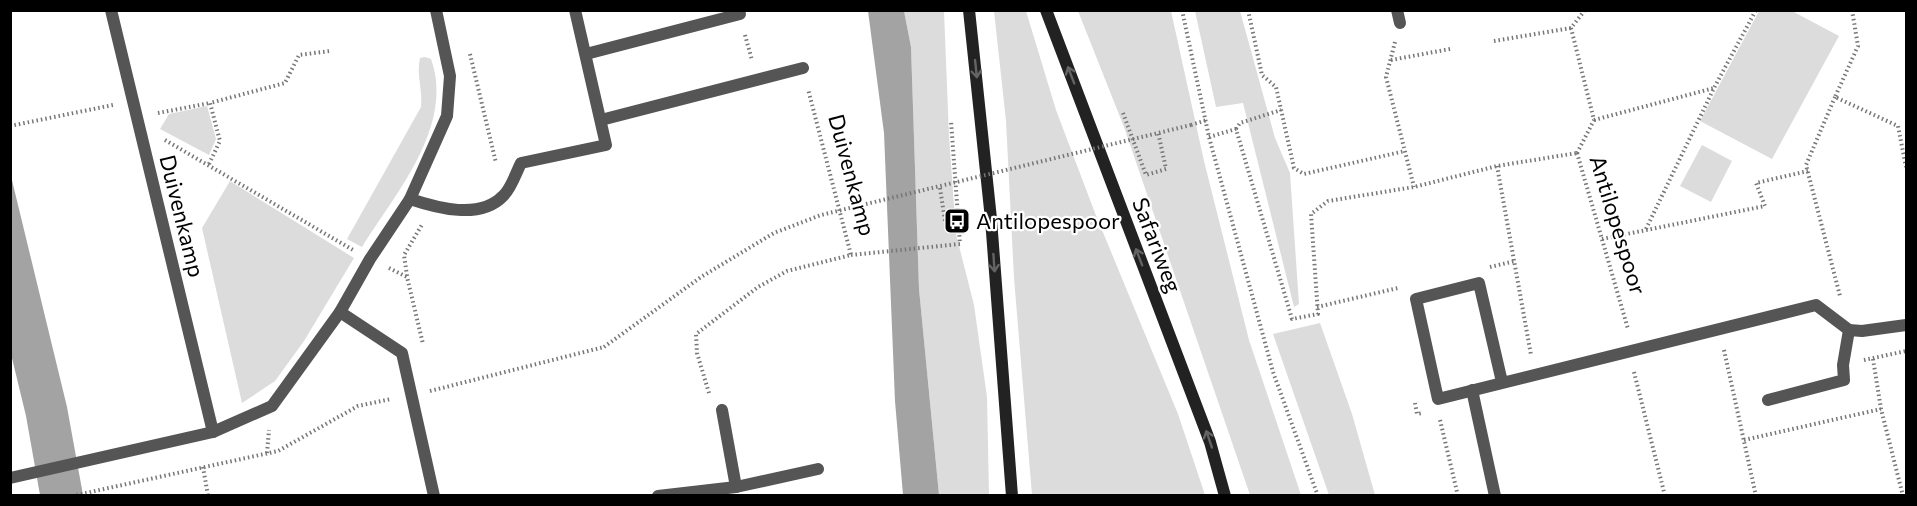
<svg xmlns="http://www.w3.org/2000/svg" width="1917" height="506" viewBox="0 0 1917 506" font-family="Commissioner,sans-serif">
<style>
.green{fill:#dcdcdc}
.water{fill:#a3a3a3}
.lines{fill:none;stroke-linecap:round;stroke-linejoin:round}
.path{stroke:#777;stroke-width:4;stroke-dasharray:1.5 3;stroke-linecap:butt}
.lane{stroke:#555;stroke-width:12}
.street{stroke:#555;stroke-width:12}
.secondary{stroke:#222;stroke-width:12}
.path-bridge{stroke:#777;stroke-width:4;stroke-dasharray:1.5 3;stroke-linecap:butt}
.oneway{stroke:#646464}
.labels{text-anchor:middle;stroke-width:4.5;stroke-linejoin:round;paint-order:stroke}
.street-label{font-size:22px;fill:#000;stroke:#fff}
.poi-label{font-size:22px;fill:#000;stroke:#fff;text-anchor:start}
</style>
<rect width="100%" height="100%" fill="#fff"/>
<g class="green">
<path d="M904,11H944L949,136L956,234L974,305L987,397L989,495H939L919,289L911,47Z"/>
<path d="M994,11H1026L1056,110L1095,213L1178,414L1205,495H1032L1014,278L1006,121Z"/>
<path d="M1078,11H1171L1204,161L1249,340L1301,495H1250L1124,127Z"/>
<path d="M1195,11H1240L1275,138L1290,173L1299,304L1294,307L1243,103L1216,107Z"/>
<path d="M1759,11H1792L1839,36L1772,159L1700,121Z"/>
<path d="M425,57L431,59C455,126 395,194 362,247L347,239L421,107C423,90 416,75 420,58Z"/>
<path d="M207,106L216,139L209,155L160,129L169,114Z"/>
<path d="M1702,145L1732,161L1711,202L1680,186Z"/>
<path d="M230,181L354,258L304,341L275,381L242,403L202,228Z"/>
<path d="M1320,323L1352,414L1375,495H1329L1273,334Z"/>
</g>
<g class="water">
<path d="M868,11H904L911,47L919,289L939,495H903L895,401L884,133Z"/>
<path d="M10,172L67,407L83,495H40L26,416L11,354Z"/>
</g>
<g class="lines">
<g class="path">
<path d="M1182,10L1209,137L1273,372L1318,496"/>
<path d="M1248,10L1262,75L1276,87L1294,168L1304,174L1405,151"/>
<path d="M1852,10L1858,46L1835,97L1898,126L1906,167"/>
<path d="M745,35L752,60"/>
<path d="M1494,41L1571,28"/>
<path d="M1395,42L1386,77L1414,187"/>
<path d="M470,54L496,163"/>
<path d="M1391,60L1450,49"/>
<path d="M1835,97L1806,165L1840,296"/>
<path d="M158,113L210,103"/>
<path d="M1123,113L1146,175L1166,169L1158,132"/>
<path d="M1594,120L1714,88"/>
<path d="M1191,125L1207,120"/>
<path d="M10,126L113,105"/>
<path d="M1236,129L1240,123L1281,110"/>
<path d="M1209,137L1236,129L1292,319L1318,314L1311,214L1328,201L1414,187L1497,166L1577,153"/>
<path d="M165,140L353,250"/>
<path d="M1577,153L1628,329"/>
<path d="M1577,153L1594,120L1571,28L1585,10"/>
<path d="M209,164L220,141L210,103L285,83L299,55L330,51"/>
<path d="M1497,166L1531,355"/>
<path d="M940,188L945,221H957"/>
<path d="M1646,229L1714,88L1756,10"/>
<path d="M1602,239L1765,206L1756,183L1808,171"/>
<path d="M851,255L960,244L951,121"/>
<path d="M1490,267L1515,261"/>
<path d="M389,268L407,277L423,344"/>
<path d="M407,276L404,255L423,223"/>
<path d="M1317,307L1398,288"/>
<path d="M1724,350L1756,496"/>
<path d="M1873,359L1881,409L1903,496"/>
<path d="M1864,360L1906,351"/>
<path d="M1634,372L1665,496"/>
<path d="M430,391L604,347"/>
<path d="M709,393L697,353L696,334L758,287L787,271L851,255L808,89"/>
<path d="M1415,403L1417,414L1423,413"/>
<path d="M1440,420L1458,496"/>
<path d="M1744,440L1881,409"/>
<path d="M267,453L269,430"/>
<path d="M203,467L208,496"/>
<path d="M72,496L278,451L358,406L391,399"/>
</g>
<path class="lane" d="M1768,400L1844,380L1843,365L1849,330"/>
<g class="street">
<path d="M111,10L213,432"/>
<path d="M1397,10L1400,23"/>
<path d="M586,54L740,14"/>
<path d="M601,120L803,68"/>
<path d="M410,199C437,208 480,220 503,196C511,189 516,173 521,163L606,145L575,10"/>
<path d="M340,312L402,353L434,496"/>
<path d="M1502,382L1479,283L1416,299L1438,399L1816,305L1849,330L1862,331L1906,325"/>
<path d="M1472,390L1495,496"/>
<path d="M722,410L736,487"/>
<path d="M10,478L213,432L272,406L340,312L370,259L410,199L447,116L450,76L436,10"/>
<path d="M658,496L736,487L818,469"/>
</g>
<g class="secondary">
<path d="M969,10L991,219L1012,496"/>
<path d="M1046,10L1210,442L1225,496"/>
</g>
<path class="path-bridge" d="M604,347L701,277L774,233L821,215L1191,125"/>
</g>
<defs><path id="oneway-shaft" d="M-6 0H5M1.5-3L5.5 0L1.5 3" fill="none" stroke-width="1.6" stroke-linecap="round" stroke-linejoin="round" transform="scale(1.5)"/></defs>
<g class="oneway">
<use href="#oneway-shaft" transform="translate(976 69) rotate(84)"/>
<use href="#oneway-shaft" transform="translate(1071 75) rotate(-111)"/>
<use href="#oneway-shaft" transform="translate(1139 257) rotate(-111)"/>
<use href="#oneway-shaft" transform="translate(994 263) rotate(86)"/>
<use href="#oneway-shaft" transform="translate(1209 439) rotate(-109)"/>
</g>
<defs>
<g id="bus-square" transform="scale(1.35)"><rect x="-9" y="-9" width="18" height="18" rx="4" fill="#000" stroke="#fff"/><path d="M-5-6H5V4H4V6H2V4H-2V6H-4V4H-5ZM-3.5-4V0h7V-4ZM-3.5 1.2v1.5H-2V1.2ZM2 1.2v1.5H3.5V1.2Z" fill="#fff"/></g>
</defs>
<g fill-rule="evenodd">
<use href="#bus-square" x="957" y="221"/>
</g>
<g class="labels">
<g class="street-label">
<text transform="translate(852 175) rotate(75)" y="8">Duivenkamp</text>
<text transform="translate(182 216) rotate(76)" y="8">Duivenkamp</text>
<text transform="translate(1618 225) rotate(73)" y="8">Antilopespoor</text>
<text transform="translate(1157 245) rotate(69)" y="8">Safariweg</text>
</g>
<g class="poi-label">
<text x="976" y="229">Antilopespoor</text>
</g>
</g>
<rect width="1917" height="506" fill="none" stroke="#000000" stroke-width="24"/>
</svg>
